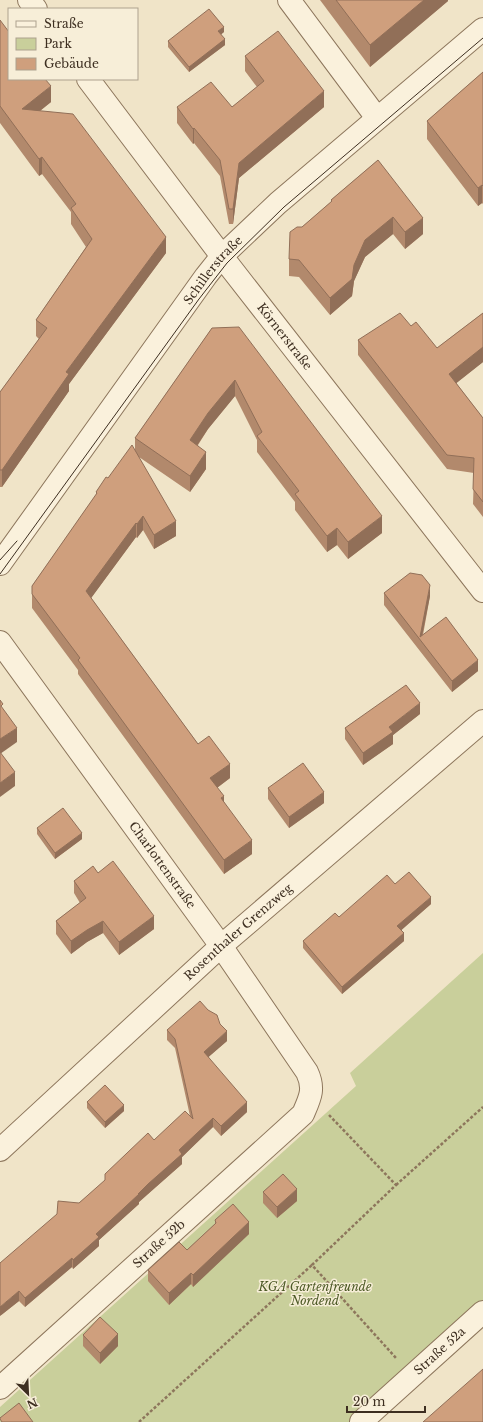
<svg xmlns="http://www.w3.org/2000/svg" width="483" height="1422" viewBox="0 0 483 1422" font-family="'Libre Baskerville',serif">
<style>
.green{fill:#c9cf9b}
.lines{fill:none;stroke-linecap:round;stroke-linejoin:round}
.minor-casing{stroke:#8d765c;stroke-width:24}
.path{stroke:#8d765c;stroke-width:2.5;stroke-dasharray:3 2;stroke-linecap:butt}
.minor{stroke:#faf1dc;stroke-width:22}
.tram{stroke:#3d2e20;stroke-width:1}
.wall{fill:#b2896c}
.shaded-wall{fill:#916f58}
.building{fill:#cf9f7d;stroke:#916f58}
.labels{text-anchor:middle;stroke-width:3;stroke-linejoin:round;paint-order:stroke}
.street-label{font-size:12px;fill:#3d2e20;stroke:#f7eed8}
.park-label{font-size:12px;font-style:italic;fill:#4d5a26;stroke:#f7eed8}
</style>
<rect width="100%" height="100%" fill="#f0e4c8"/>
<path class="green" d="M483,953V1312L361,1422H0V1407L356,1086L350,1073Z"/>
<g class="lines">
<g class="minor-casing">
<g id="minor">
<path d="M29,0L36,9"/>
<path d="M289,0L377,118"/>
<path id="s1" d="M88,79L227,263L483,591"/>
<path id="s2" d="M0,564L206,276L222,256L278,203L483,29"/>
<path id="s3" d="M0,642L221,946L307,1072C315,1089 310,1098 303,1114L0,1388"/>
<path id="s4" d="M0,1150L221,946L483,721"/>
<path id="s5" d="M361,1422L483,1312"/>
</g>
</g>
<g class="path">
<path d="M329,1115L396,1185L312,1265L396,1358"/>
<path d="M396,1185L483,1107"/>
<path d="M139,1422L312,1265"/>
</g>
<use href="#minor" class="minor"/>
<g class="tram">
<path d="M0,560L17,541"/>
<path d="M0,574L199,299L227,263L284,207L483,38"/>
</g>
</g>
<g class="wall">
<path d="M320,0H448V1L370,67Z"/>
<path d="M0,20L51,102L40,111L166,253L69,384V391L2,487H0V392L39,339L36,336V320L86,247L71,224V212L42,174L39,176L0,123Z"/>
<path d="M224,32L221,34L225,45L189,72L168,47V41Z"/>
<path d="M245,56L324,107L239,178L233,224H229L220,176L194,143L193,144L177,123V107H232L257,87L245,71Z"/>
<path d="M483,72V204L482,203L478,206L427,139V121Z"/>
<path d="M378,160L423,234L405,249L393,234L365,257L354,281L352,296L330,315L299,277L289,276V259L302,227L331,202V200Z"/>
<path d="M483,313V362L456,383L483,418V517L473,504L474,473L447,469L358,355V340L411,326L437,348Z"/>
<path d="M212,328L382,533L348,559L337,545L327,552L295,510V502L257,452V440L235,396L208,429L198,445L206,469L190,492L139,457L176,536L154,549L143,530L137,538L136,537L91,598L198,744L230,778L217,788L224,802L252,854L224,874L78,674V670L32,608V586L96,495V492L108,478L135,450V438Z"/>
<path d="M384,593L430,596L423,635L478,671L452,692L384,605Z"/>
<path d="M420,714L393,735V744L363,765L345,739V728Z"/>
<path d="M268,788L324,803L289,828L268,799Z"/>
<path d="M37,828L82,839L55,859L37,834Z"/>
<path d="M98,873L154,929L119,955L103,933L87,942L71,954L56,934V921L80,903L74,893V881Z"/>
<path d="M395,884L431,904L401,930L404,941L342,994L303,948V941L339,917Z"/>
<path d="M167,1030L227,1041L208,1057L247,1112L221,1136L213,1127L182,1157V1164L148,1194L139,1202V1204L99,1240V1246L73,1269L72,1267L25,1307L19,1301L0,1316L79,1203L154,1140L190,1116L175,1048L167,1040Z"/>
<path d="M87,1102L124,1111L105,1128L87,1108Z"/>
<path d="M263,1192L297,1201L277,1218L263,1203Z"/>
<path d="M215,1220L249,1234L193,1287L191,1284L169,1305L148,1281V1270L187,1250L215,1224Z"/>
<path d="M83,1335L118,1346L100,1364L83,1346Z"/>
</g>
<g class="shaded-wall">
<path d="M424,0H448V1L370,67V45Z"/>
<path d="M224,27V32L218,37V31Z"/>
<path d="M225,39V45L189,72V67Z"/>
<path d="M51,86V102L22,125V109Z"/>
<path d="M324,91V107L239,178L233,224V209L239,163Z"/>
<path d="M194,128V143L193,144V129Z"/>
<path d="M42,157V174L39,176V159Z"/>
<path d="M482,185V203L478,206V188Z"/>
<path d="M393,217V234L365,257L354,281L352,296L330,315V298L354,265L365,240Z"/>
<path d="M423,218V234L405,249V232Z"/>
<path d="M166,237V253L69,384V391L2,487V470L66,372Z"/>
<path d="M483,347V362L449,389V374Z"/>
<path d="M235,380V396L208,429L190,456V440L208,413Z"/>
<path d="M206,452V469L190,492V476Z"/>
<path d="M143,516V530L137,538V524Z"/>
<path d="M382,516V533L348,559V542Z"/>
<path d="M176,521V536L154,549V535Z"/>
<path d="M136,523V537L86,605V591Z"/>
<path d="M337,528V545L327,552V536Z"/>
<path d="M430,585V596L421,641L420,637Z"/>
<path d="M478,660V671L452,692V681Z"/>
<path d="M420,703V714L393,735V744L363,765V753L389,727Z"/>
<path d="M17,728V742L0,754V739Z"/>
<path d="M230,764V778L210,793V778Z"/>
<path d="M15,772V786L0,797V783Z"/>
<path d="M324,792V803L289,828V817Z"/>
<path d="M224,796V810L221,798Z"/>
<path d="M82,833V839L55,859V853Z"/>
<path d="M252,840V854L224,874V860Z"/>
<path d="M431,897V904L397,934V926Z"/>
<path d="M154,916V929L119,955V942Z"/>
<path d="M103,921V933L87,942L71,954V941L87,930Z"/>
<path d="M404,933V941L342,994V987Z"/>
<path d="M227,1031V1041L204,1061V1052Z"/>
<path d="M247,1102V1112L221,1136V1126Z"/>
<path d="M124,1105V1111L105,1128V1122Z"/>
<path d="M213,1118V1127L182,1157V1164L148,1194L139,1202V1204L99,1240V1246L73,1269V1260L96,1234L138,1194L179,1150Z"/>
<path d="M297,1189V1201L277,1218V1207Z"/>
<path d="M249,1222V1234L193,1287V1275Z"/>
<path d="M72,1258V1267L25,1307V1298Z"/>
<path d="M191,1273V1284L169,1305V1293Z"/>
<path d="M19,1291V1301L0,1316V1307Z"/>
<path d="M118,1334V1346L100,1364V1353Z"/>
</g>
<g class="building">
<path d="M336,0H424L370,45Z"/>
<path d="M209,9L224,27L218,31L225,39L189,67L168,41Z"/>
<path d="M0,20L9,32V79H45L51,86L22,109L73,114L166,237L66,372L69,374L2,470H0V392L47,328L36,320L92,239L71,208L76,204L42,157L39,159L0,106Z"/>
<path d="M278,31L324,91L239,163L233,209H229L220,160L194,128L193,129L177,107L211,82L232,107L264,81L245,56Z"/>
<path d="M483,72V186L482,185L478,188L427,121Z"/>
<path d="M378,160L423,218L405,232L393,217L365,240L354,265L352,279L330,298L299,260L289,259L290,232L297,227H302L332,201L331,200Z"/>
<path d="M400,313L411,326L416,322L437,348L483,313V347L449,374L483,418V502L473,489L474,458L447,455L358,340Z"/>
<path d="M239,327L382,516L348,542L337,528L327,536L295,494L299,491L257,436L262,432L235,380L208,413L190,440L206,452L190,476L135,438L212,328Z"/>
<path d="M132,445L176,521L154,535L143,516L137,524L136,523L86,591L198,744L209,736L230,764L210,778L224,796L221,798L252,840L224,860L78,660L80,658L32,594V586L97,493L96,492L106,477L108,478Z"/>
<path d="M410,573L422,575L430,585L420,637L446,617L478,660L452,681L384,593Z"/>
<path d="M406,685L420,703L389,727L393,732L363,753L345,728Z"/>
<path d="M0,700L3,704L1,706L17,728L0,739Z"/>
<path d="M0,752L15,772L0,783Z"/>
<path d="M303,763L324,792L289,817L268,788Z"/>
<path d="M63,808L82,833L55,853L37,828Z"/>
<path d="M113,861L154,916L119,942L103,921L87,930L71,941L56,921L86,898L74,881L93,866L98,873Z"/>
<path d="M409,872L431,897L397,926L404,933L342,987L303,941L335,913L339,917L387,875L395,884Z"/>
<path d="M200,1001L208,1010L217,1015L220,1024L227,1031L204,1052L247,1102L221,1126L213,1118L179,1150L182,1154L148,1184L138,1194H139L96,1234L99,1237L73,1260L72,1258L25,1298L19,1291L0,1307V1263L57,1214L58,1201L79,1203L105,1180V1174L148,1133L154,1140L185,1111L193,1119L175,1039L167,1030Z"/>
<path d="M105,1085L124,1105L105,1122L87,1102Z"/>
<path d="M283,1174L297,1189L277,1207L263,1192Z"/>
<path d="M233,1204L249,1222L193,1275L191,1273L169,1293L148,1270L179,1242L187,1250L216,1223L215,1220Z"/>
<path d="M100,1317L118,1334L100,1353L83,1335Z"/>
<path d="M483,1369V1422H423Z"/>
<path d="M19,1403L33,1422H2L0,1419V1418Z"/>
</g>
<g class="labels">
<g class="street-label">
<text dy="4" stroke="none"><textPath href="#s2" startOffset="363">Schillerstraße</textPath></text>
<text dy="4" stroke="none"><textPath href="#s1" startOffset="324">Körnerstraße</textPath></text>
<text dy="4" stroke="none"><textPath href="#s3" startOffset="276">Charlottenstraße</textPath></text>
<text dy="4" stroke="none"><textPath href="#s4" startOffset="323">Rosenthaler Grenzweg</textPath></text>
<text transform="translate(159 1244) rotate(-42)" y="4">Straße 52b</text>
<text dy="4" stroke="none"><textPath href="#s5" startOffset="106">Straße 52a</textPath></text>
</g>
<g class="park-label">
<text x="315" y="1291">KGA Gartenfreunde<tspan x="315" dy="14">Nordend</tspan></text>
</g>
</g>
<rect x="8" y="8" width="130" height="72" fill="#f7eed8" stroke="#ada18e"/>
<rect x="16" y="21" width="20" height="6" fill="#faf1dc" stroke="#ada18e"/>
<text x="44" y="28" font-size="12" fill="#3d2e20">Straße</text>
<rect x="16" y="38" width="20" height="12" fill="#c9cf9b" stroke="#ada18e"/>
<text x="44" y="48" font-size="12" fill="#3d2e20">Park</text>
<rect x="16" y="58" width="20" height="12" fill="#cf9f7d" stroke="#ada18e"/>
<text x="44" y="68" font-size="12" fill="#3d2e20">Gebäude</text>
<g transform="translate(28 1394) rotate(156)" stroke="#f7eed8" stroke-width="3" paint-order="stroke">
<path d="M0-3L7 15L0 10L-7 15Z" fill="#3d2e20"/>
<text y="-6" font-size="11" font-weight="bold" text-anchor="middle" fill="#3d2e20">N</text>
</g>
<path d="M347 1406v6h78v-6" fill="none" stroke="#3d2e20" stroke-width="2"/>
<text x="353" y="1406" font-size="12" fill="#3d2e20" stroke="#f7eed8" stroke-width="3" paint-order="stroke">20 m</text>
</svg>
